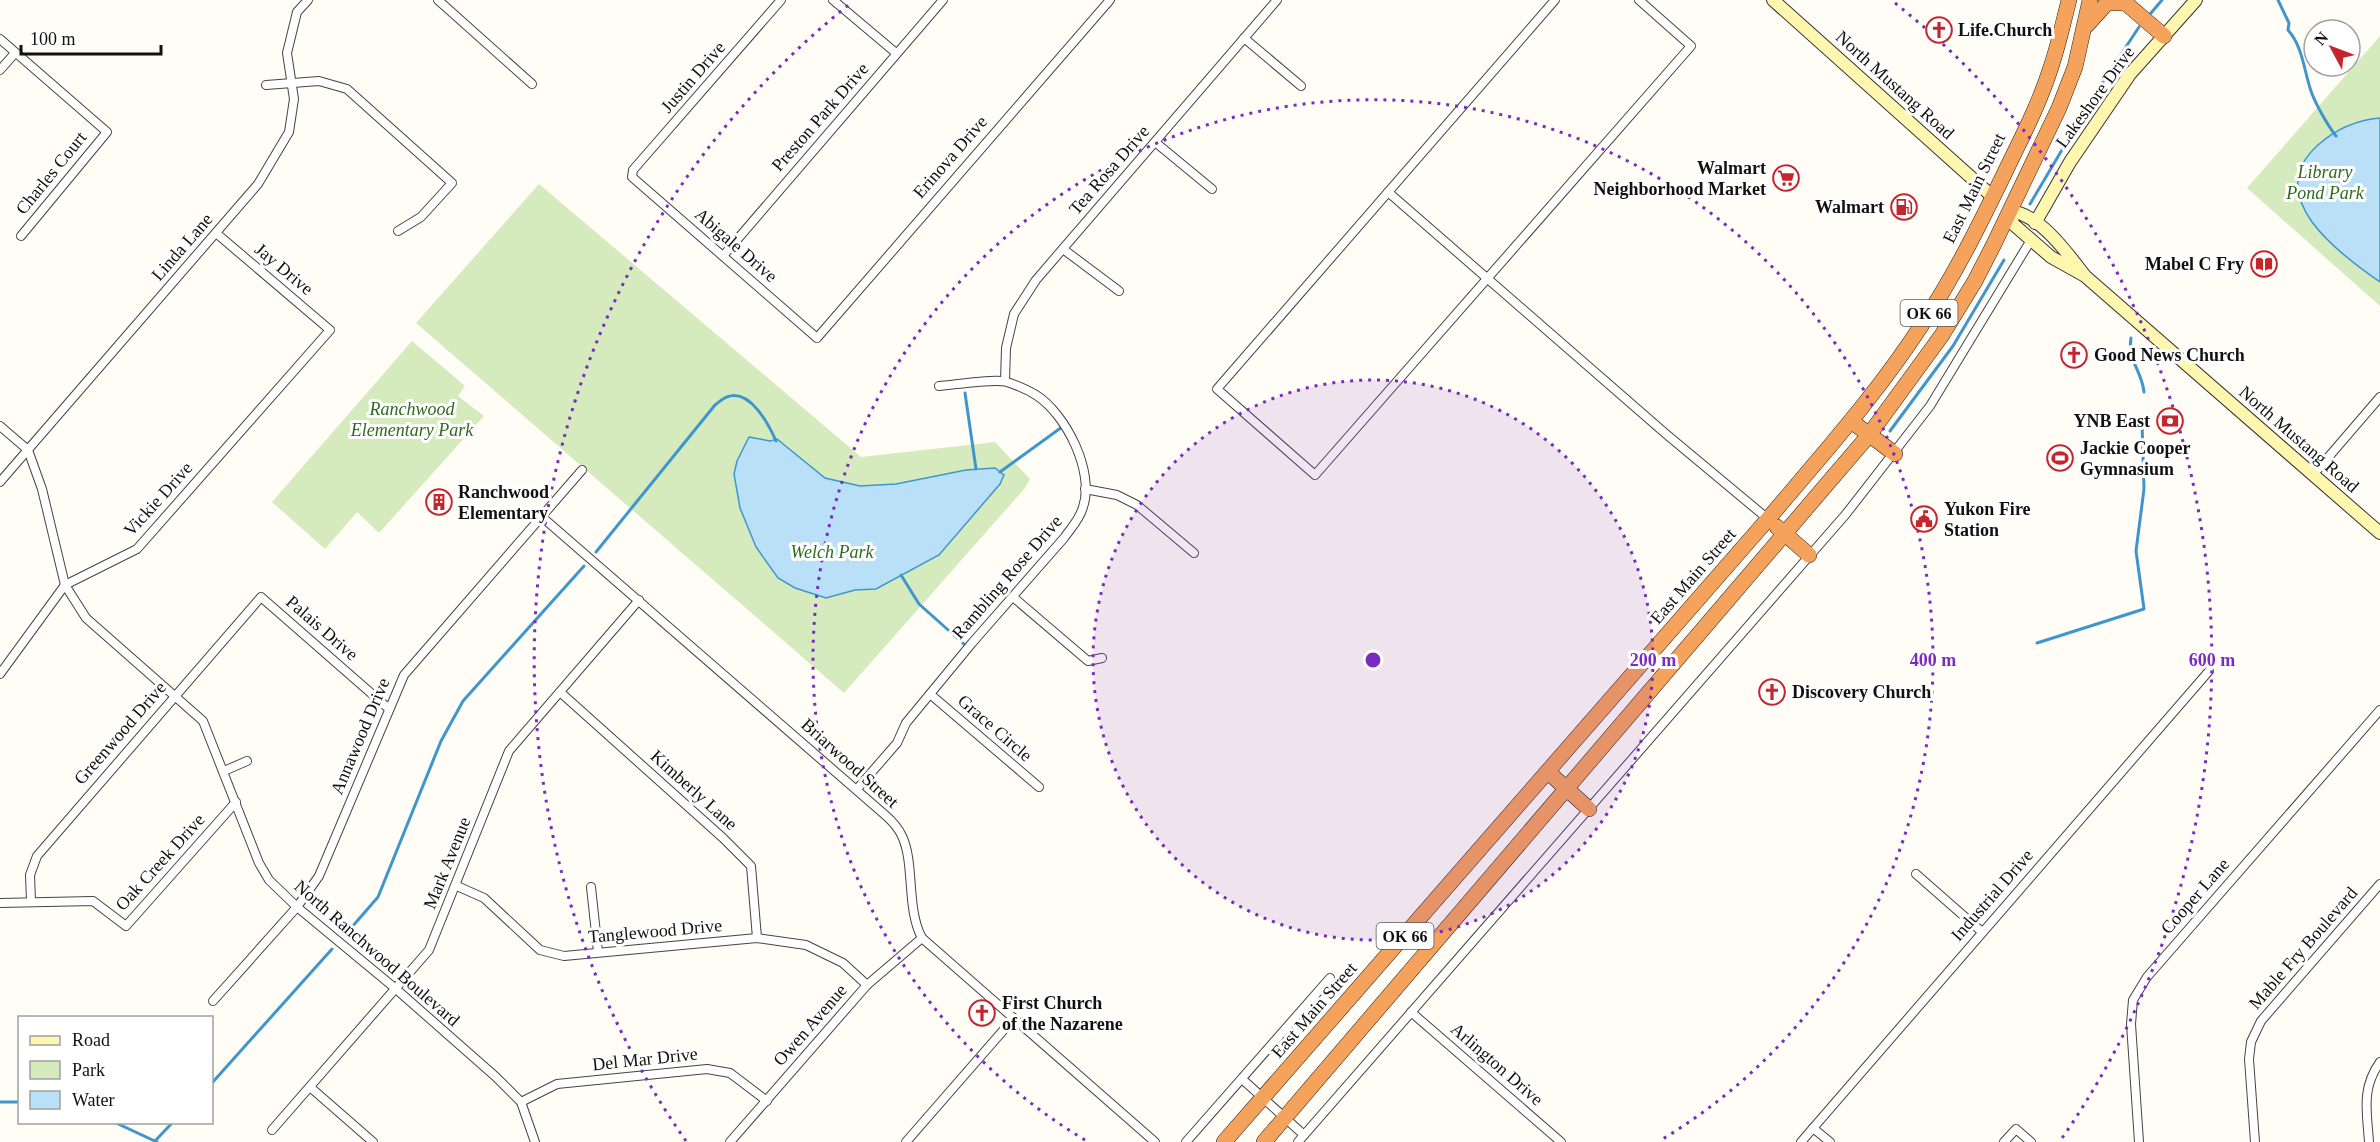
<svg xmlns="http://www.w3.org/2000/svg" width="2380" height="1142" viewBox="0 0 2380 1142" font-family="Georgia,serif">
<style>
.green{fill:#d5ebbd}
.water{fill:#b9e0f7;stroke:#3f96cf;stroke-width:1.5}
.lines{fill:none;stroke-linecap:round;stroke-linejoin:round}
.stream{stroke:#3f96cf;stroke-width:3}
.street-casing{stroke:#444;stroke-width:10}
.secondary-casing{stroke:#333;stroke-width:14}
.highway-casing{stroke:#222;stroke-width:16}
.street{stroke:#fff;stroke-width:8}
.secondary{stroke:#fff6b0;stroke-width:12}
.highway{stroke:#f5a25d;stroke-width:15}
.ring{fill:none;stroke:#7b2cbf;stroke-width:3;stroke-dasharray:3 6}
.labels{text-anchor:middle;stroke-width:6;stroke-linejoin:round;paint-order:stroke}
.shield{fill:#fff;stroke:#585858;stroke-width:1.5}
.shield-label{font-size:16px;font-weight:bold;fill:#111}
.poi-label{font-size:18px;font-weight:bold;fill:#111;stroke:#fff;text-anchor:start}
.street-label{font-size:18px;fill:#111;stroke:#fff}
.park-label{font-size:18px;font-style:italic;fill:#2f6b1f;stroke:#fff}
.centre{fill:#7b2cbf;stroke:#fff;stroke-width:3}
.ring-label{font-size:18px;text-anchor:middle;font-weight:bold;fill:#7b2cbf;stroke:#fff;stroke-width:6;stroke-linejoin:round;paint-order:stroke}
</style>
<rect width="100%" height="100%" fill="#fffdf5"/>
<g class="green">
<path d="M2380,36V306L2247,188Z"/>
<path d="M539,184L861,457L995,442L1030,479L1025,488L844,693L416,323Z"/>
<path d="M412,341L465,386L458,396L484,416L379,533L357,512L325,549L272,502Z"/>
</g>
<g class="water">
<path d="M2380,118V282C2338,253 2261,196 2318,145C2336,129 2356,120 2380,118Z"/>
<path d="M749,437L770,441L777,439L825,478L860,486L896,484L966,470L995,468L1004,475L1000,484L939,555L876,589L855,590L826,598L795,588L778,578L756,547L740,508L734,474L737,461Z"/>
</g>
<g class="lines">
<g class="stream">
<path d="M2278,0L2289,23L2288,30C2303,47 2304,71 2311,91C2315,103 2328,126 2336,136"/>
<path d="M2151,13L2162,0"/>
<path d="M2030,204L2095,94L2139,27"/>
<path d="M2131,338C2127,360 2142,371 2144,392"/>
<path d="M965,393L976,469"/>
<path d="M1890,431L1953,346L2004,260"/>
<path d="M1000,472L1062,427"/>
<path d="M596,552L715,405C719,402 723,398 727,397C750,388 769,425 776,441"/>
<path d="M901,575L919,604L965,645"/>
<path d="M2037,643L2144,609L2136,551L2144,489L2142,423"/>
<path d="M345,935L378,897L441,741L463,701L584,566"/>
<path d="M212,1083L332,949"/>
<path d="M0,1102H20"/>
<path d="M114,1122L157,1142"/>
<path d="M155,1141L173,1122"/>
</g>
<g class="street-casing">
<g id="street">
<path d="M438,0L532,84"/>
<path d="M781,0L633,170L632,177L817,338L1110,0"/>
<path d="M833,0L896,53"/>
<path d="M1555,0L1217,389L1315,475L1691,46L1639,0"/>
<path d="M1244,38L1301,86"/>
<path d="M0,39L107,132L21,236"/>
<path d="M0,70L15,53"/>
<path d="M266,85L319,81L347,89L452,183L421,217L398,231"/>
<path d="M1155,142L1212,189"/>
<path d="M1388,192L1666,434L1768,519"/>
<path d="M1063,249L1119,291"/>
<path d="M723,256L943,0"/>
<path d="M1005,381L1006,348L1014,314L1036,280L1277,0"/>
<path d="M0,426L28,450L42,489L65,585L86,618L203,721L259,863L269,880L297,907L396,989L496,1077L521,1102L535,1142"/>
<path d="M2313,475L2380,397"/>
<path d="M0,482L258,184L289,132L294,99L287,53L297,12L308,0"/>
<path d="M1085,489L1117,495L1137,505L1194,553"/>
<path d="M542,517L884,814C891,820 898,827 902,836C915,863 906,909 922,938L1155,1142"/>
<path d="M1013,597L1088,661L1102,658"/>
<path d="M0,674L65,585L137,549L330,330L216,233"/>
<path d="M560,692L723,838L751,866L757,938"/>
<path d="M930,694L1039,787"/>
<path d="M224,771L247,761"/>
<path d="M857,789L897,743L906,723L972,643L1064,538C1071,528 1080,519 1083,507C1095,472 1066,414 1036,395C1028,390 1016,385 1007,382C995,378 954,385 939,386"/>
<path d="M1916,874L1982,932"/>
<path d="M457,886L484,898L540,950L564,956L757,938L806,945L843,963L867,985"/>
<path d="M591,887L598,952"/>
<path d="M31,901L30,875L37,856L261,597L388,708"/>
<path d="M0,903L93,901L126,926L236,802"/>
<path d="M213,1001L297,907L319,876L404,675L582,470"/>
<path d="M1411,1012L1561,1142"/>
<path d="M1242,1079L1304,1135"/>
<path d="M310,1087L373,1142"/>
<path d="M521,1102L557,1084L707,1069L730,1073L767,1101"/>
<path d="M1813,1128L1830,1142"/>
<path d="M272,1130L429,950L509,751L639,600"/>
<path d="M730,1142L867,985L922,938"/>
<path d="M906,1142L1014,1018"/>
<path d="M1186,1142L1330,978"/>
<path d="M1298,1142L1846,514L1930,406L2031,240"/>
<path d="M1801,1142L2209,671"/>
<path d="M2004,1142L2016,1129L2031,1142"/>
<path d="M2139,1142L2131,1024L2133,1000L2147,977L2380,710"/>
<path d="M2255,1142L2249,1059L2251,1042L2261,1021L2380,884"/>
<path d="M2369,1142C2367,1111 2361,1089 2380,1062"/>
</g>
</g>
<g class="secondary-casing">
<g id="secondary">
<path d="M1773,0L1993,197"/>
<path d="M2035,223L2070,162L2130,74L2196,0"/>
<path d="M2085,276L2051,257L2013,224L2010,211C2040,214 2068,254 2085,276L2380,533"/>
</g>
</g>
<g class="highway-casing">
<g id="highway">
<path d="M2122,0L2164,36"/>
<path d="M2087,25L2107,3H2126"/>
<path d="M1851,421L1895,454"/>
<path d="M1777,527L1809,555"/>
<path d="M1548,772L1589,809"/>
<path d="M1224,1142L1768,519C1822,455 1878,393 1923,323C1956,273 1982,220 2008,166C2023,135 2039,104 2050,70C2058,47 2063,23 2069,0"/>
<path d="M1264,1142L1869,435L1942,335L1975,281L1994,244L2059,108L2075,67L2090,0"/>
</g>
</g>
<use href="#street" class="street"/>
<use href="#secondary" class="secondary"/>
<use href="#highway" class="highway"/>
</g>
<circle cx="1373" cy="660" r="280" fill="#7b2cbf" fill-opacity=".12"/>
<g class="ring">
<circle cx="1373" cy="660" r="280"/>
<path d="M1085 1140A560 560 0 1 1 1661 1140"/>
<path d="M686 1141A839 839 0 0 1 851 3M1895 3A839 839 0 0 1 2060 1141"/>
</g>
<defs>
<g id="church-ring" transform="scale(1.35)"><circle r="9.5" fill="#fff" stroke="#c4262e" stroke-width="1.5"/><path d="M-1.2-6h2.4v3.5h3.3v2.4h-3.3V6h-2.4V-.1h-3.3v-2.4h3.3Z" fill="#c4262e"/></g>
<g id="supermarket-ring" transform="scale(1.35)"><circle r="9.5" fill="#fff" stroke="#c4262e" stroke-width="1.5"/><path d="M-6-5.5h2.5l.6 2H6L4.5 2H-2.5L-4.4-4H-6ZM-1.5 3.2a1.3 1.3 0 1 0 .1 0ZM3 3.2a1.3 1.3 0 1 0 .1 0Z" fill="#c4262e"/></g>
<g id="fuel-ring" transform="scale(1.35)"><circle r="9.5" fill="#fff" stroke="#c4262e" stroke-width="1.5"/><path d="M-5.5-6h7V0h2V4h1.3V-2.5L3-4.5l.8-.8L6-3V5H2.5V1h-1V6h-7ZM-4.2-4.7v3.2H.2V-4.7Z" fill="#c4262e"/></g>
<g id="library-ring" transform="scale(1.35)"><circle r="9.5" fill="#fff" stroke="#c4262e" stroke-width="1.5"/><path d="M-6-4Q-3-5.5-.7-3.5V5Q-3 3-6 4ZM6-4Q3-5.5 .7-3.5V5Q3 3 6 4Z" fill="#c4262e"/></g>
<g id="bank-ring" transform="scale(1.35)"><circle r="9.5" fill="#fff" stroke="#c4262e" stroke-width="1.5"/><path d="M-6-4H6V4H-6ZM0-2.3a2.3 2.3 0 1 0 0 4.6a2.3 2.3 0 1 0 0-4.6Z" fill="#c4262e"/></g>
<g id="stadium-ring" transform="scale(1.35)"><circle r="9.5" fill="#fff" stroke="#c4262e" stroke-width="1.5"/><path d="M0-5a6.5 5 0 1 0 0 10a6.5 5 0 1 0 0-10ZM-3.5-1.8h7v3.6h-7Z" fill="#c4262e"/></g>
<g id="building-ring" transform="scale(1.35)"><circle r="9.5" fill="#fff" stroke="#c4262e" stroke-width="1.5"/><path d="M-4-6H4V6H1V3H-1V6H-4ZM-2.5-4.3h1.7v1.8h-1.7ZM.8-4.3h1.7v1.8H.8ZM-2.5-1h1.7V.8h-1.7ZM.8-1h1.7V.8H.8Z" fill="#c4262e"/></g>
<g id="civic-ring" transform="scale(1.35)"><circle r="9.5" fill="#fff" stroke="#c4262e" stroke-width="1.5"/><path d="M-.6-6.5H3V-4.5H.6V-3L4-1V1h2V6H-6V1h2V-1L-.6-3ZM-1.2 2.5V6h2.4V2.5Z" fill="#c4262e"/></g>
</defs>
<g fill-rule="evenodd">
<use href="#church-ring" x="1939" y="30"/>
<use href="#supermarket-ring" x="1786" y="178"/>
<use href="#fuel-ring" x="1904" y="207"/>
<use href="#library-ring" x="2264" y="264"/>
<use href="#church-ring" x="2074" y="355"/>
<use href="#bank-ring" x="2170" y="421"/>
<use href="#stadium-ring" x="2060" y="458"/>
<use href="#building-ring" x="439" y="502"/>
<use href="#civic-ring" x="1924" y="519"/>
<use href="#church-ring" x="1772" y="692"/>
<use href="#church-ring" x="982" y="1013"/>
</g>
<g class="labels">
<g class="shield">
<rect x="1900.5" y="300" width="57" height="26" rx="4.5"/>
<rect x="1376.5" y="923" width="57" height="26" rx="4.5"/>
</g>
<g class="shield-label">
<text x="1929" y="319">OK 66</text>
<text x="1405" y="942">OK 66</text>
</g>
<g class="poi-label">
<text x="1958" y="36">Life.Church</text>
<text x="1766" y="174" text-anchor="end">Walmart<tspan x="1766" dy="21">Neighborhood Market</tspan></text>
<text x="1884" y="213" text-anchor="end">Walmart</text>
<text x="2244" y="270" text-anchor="end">Mabel C Fry</text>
<text x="2094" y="361">Good News Church</text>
<text x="2150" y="427" text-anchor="end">YNB East</text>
<text x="2080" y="454">Jackie Cooper<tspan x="2080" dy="21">Gymnasium</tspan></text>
<text x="458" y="498">Ranchwood<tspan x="458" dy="21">Elementary</tspan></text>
<text x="1944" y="515">Yukon Fire<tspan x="1944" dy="21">Station</tspan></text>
<text x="1792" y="698">Discovery Church</text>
<text x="1002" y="1009">First Church<tspan x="1002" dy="21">of the Nazarene</tspan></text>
</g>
<g class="street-label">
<text transform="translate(693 77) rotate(-49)" y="6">Justin Drive</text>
<text transform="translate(1895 85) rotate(42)" y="6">North Mustang Road</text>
<text transform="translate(2095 97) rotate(-54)" y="6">Lakeshore Drive</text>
<text transform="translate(820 117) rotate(-49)" y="6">Preston Park Drive</text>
<text transform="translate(950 157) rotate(-49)" y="6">Erinova Drive</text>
<text transform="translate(1109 170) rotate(-49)" y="6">Tea Rosa Drive</text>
<text transform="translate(51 173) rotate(-51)" y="6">Charles Court</text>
<text transform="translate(1974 188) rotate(-64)" y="6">East Main Street</text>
<text transform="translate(736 245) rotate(41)" y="6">Abigale Drive</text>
<text transform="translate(182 247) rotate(-49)" y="6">Linda Lane</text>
<text transform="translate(284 269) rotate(40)" y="6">Jay Drive</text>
<text transform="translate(2299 439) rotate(41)" y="6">North Mustang Road</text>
<text transform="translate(158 499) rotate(-48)" y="6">Vickie Drive</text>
<text transform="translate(1693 576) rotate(-49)" y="6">East Main Street</text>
<text transform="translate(1007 577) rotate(-49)" y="6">Rambling Rose Drive</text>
<text transform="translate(322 628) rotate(41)" y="6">Palais Drive</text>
<text transform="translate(995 728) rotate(41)" y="6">Grace Circle</text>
<text transform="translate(120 733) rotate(-49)" y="6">Greenwood Drive</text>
<text transform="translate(360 736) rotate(-67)" y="6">Annawood Drive</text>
<text transform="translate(850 763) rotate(42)" y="6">Briarwood Street</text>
<text transform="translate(694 790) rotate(42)" y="6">Kimberly Lane</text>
<text transform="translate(160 862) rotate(-48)" y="6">Oak Creek Drive</text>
<text transform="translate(447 863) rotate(-68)" y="6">Mark Avenue</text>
<text transform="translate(1992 895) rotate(-49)" y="6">Industrial Drive</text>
<text transform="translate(2195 896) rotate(-49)" y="6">Cooper Lane</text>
<text transform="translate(655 931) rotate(-5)" y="6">Tanglewood Drive</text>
<text transform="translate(2303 948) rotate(-49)" y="6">Mable Fry Boulevard</text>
<text transform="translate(377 953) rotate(41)" y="6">North Ranchwood Boulevard</text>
<text transform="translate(1314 1010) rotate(-49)" y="6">East Main Street</text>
<text transform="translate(810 1025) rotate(-49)" y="6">Owen Avenue</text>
<text transform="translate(645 1059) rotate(-6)" y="6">Del Mar Drive</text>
<text transform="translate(1497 1064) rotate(41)" y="6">Arlington Drive</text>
</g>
<g class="park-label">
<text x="2325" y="178">Library<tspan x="2325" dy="21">Pond Park</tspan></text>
<text x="412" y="415">Ranchwood<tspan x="412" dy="21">Elementary Park</tspan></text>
<text x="832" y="558">Welch Park</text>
</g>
</g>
<circle cx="1373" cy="660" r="9" class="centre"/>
<g class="ring-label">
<text x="1653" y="666">200 m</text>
<text x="1933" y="666">400 m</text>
<text x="2212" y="666">600 m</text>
</g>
<rect x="18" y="1016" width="195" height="108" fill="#ffffff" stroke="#a0a0a0" stroke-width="1.5"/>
<rect x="30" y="1036" width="30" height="9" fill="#fff6b0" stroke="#a0a0a0" stroke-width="1.5"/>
<text x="72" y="1046" font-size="18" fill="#111111">Road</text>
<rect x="30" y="1061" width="30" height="18" fill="#d5ebbd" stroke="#a0a0a0" stroke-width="1.5"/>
<text x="72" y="1076" font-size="18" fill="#111111">Park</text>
<rect x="30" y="1091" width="30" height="18" fill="#b9e0f7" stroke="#a0a0a0" stroke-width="1.5"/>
<text x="72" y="1106" font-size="18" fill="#111111">Water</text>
<g transform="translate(2332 48) rotate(311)"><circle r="28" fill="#ffffff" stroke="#a0a0a0" stroke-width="1.5"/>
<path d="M0-4.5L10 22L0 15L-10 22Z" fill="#c4262e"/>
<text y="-9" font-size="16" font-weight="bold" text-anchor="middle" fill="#111111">N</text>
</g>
<path d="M21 45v9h140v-9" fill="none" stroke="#111111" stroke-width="3"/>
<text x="30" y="45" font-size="18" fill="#111111" stroke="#ffffff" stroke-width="4.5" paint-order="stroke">100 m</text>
</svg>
